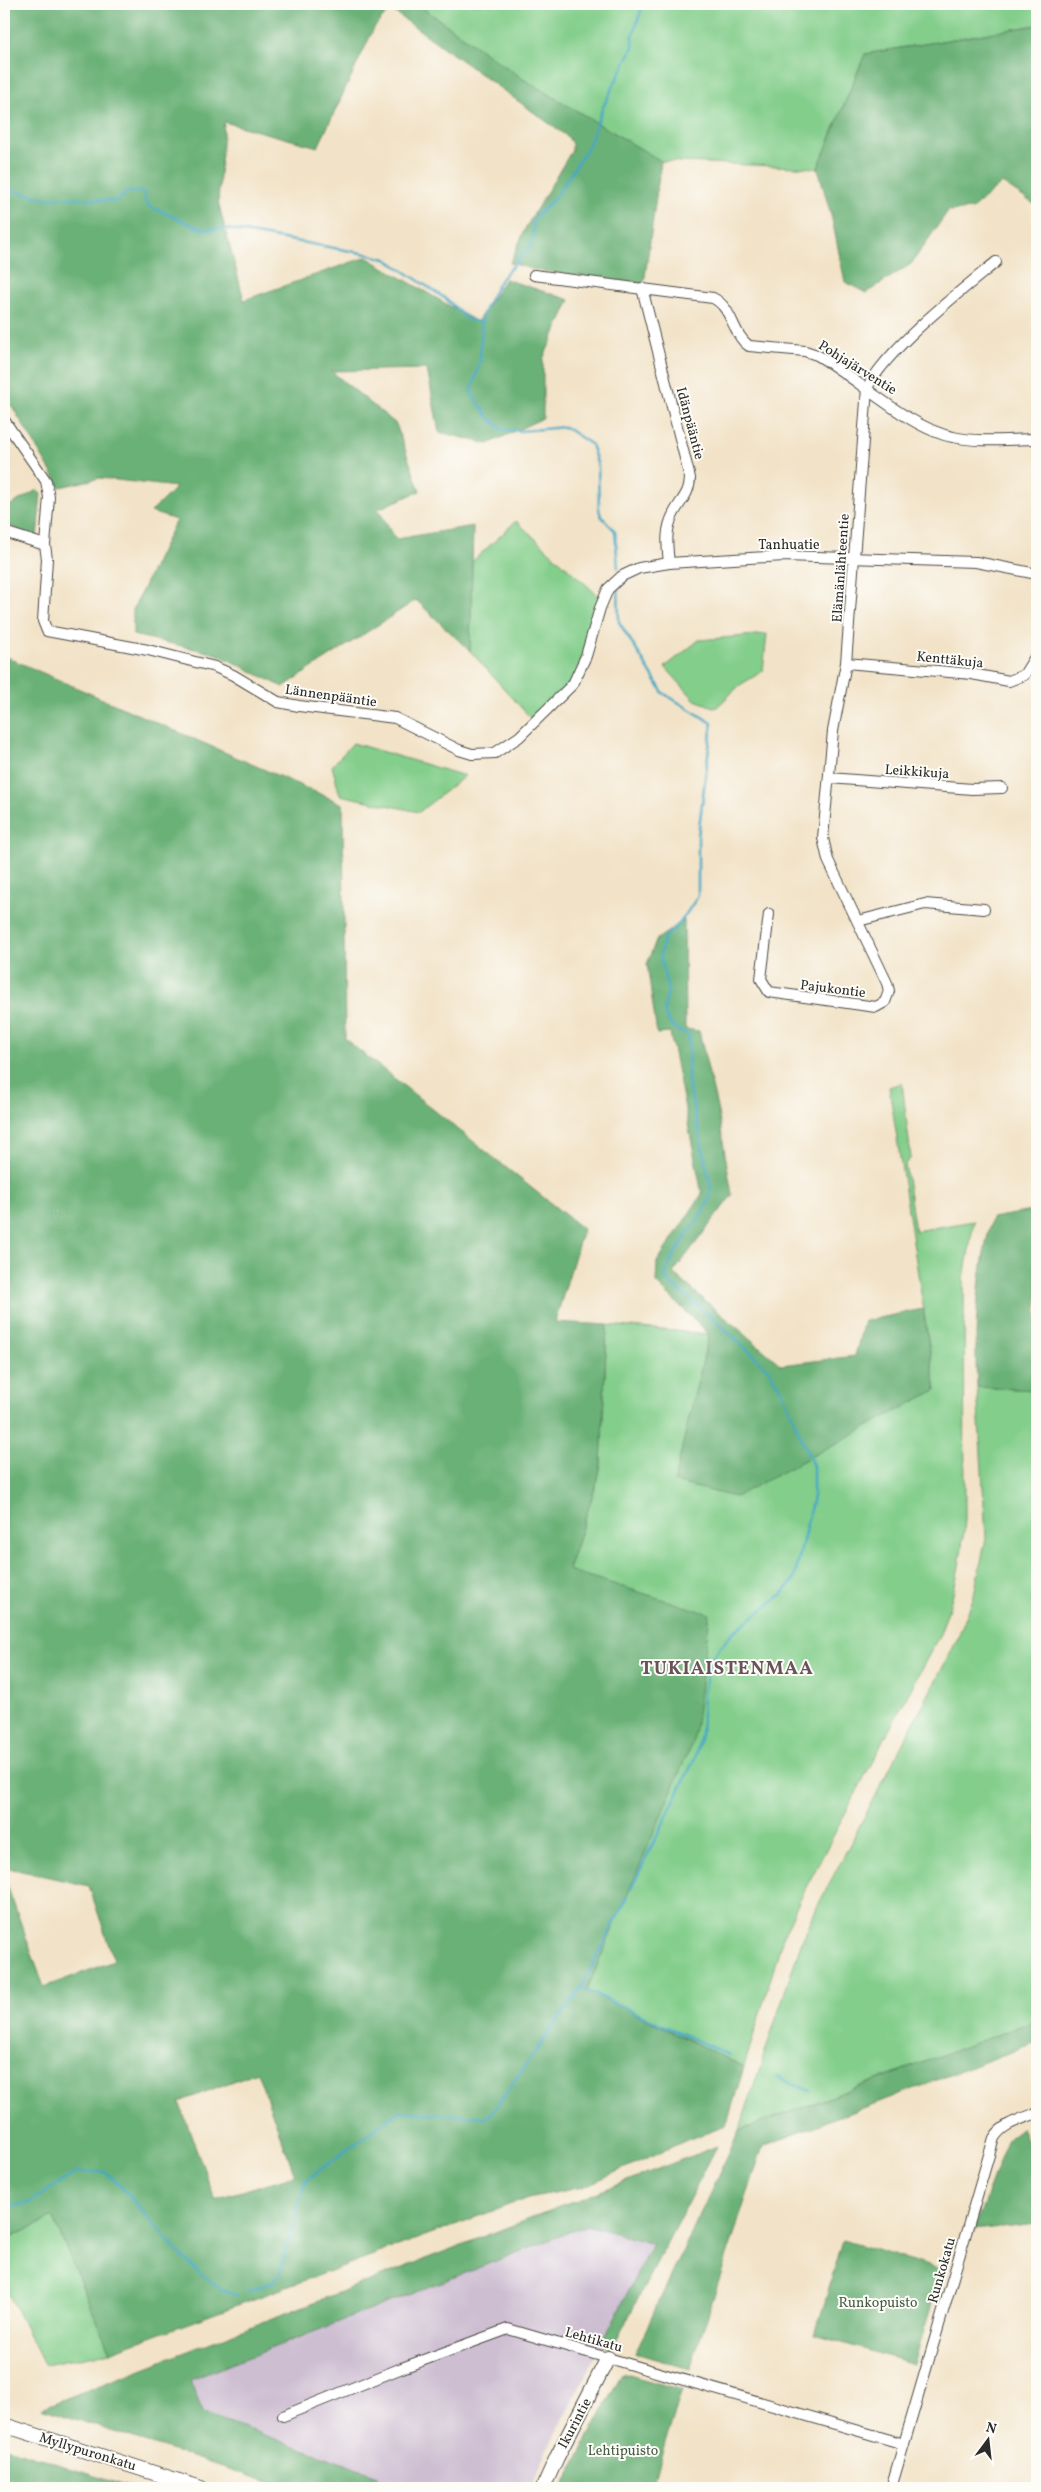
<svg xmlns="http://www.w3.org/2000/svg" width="1041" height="2492" viewBox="0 0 1041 2492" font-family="Vollkorn,serif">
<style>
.industrial{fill:#cdbed2}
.green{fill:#83ce8b;stroke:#577c5b}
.forest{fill:#6ab177;stroke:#4a6e51;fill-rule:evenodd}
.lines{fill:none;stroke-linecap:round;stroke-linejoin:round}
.stream{stroke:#45a8c4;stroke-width:2.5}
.street-casing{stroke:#494743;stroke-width:12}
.secondary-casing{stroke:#494743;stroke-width:16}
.street{stroke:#fff;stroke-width:10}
.secondary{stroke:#fff;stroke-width:14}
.labels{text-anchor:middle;stroke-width:4;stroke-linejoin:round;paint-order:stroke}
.street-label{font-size:14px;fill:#2b2b2b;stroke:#fdfcf7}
.park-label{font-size:14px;fill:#455c48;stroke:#fdfcf7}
.district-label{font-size:19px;font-weight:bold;letter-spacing:1px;fill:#6a525b;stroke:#fdfcf7}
</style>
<rect width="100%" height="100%" fill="#fdfcf7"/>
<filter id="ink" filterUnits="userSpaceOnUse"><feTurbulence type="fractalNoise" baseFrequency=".02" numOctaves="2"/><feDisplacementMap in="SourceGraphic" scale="10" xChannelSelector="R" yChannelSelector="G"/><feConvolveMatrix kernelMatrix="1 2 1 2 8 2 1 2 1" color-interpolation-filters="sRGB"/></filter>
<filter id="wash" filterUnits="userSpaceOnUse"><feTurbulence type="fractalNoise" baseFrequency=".0096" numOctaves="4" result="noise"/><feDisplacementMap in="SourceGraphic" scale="20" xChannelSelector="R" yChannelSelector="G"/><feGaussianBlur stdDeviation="1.12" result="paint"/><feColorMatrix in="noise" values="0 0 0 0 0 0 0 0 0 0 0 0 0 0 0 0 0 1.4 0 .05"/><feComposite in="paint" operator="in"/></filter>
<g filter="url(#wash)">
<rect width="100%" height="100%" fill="#f2e3c8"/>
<path class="industrial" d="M588,2225L652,2243L544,2457L531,2488H381L377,2476L203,2413L190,2380Z"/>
<g class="green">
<path d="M417,4H1037V25L865,54L818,168L661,161L523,79Z"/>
<path d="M516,521L603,600L573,684L535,723L470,651L472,562Z"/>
<path d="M767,634L763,671L740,685L716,708L695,700L665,667L699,640Z"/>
<path d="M353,743L465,776L419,812L340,795L332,766Z"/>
<path d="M902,1083L911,1158L905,1164L915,1231L974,1221L964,1278L965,1520C961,1563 955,1594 940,1634L801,1897L783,1937L744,2067L587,1990L568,1570L598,1479L601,1463L607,1325L709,1334L674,1482L936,1390L889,1087Z"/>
<path d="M977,1387L1037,1390V2020L739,2131L801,1943L817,1907L956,1642L973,1599L986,1538Z"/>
<path d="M53,2217L110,2352L44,2365L4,2285V2241Z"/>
</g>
<g class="forest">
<path d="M4,4H417L523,79L661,161L644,284L536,270L510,263L526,227L572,150V144L568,137L390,9L374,28L318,147L224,122L218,202L244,300L366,257L477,322L505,279L570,300L543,359V418L488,444L439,432L427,369L331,371L396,424L420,491L378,509L396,539L473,526L470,651L416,600L283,687L217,654L133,635V609L176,520L151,512L176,487L100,478L60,487L12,406L4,402Z"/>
<path d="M1037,25V206L1002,183L972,209L948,211L911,264L866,293L845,282L832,219L818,168L865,54Z"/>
<path d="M37,490L41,494L37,537L4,524V501L9,506Z"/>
<path d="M4,656L343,804L345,1039L583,1229L555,1322L607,1325L601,1463L598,1479L568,1570L710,1614L694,1738L587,1990L744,2067L726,2126L687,2140L583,2187L528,2198L110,2352L53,2217L4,2241V1877L44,1987L114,1961L89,1886L4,1867ZM257,2072L295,2175L215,2199L179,2102Z"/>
<path d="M684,920L685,1029L699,1031L718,1112L732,1195L673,1273L781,1365L855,1356L864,1321L923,1309L936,1390L735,1497L674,1482L709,1334L656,1283L657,1262L702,1194L670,1033L657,1034L647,964L656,940Z"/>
<path d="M1037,1210V1390L977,1387C974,1330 977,1274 992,1218Z"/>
<path d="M1037,2020V2042L763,2146L690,2369L635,2353L739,2131Z"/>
<path d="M1021,2128L1037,2167V2223L974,2230L1008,2138Z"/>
<path d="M717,2146L612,2349L601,2345L652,2244L588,2225L190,2380L203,2413L378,2476L381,2488H287L41,2408Z"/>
<path d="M843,2240L942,2270L914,2364L815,2335Z"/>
<path d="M622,2373L682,2390L651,2488H562Z"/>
<path d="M4,2447L132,2488H4Z"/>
</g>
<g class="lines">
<g class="stream">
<path d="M4,188L47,199L60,197L117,201L127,192H143L147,205L201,229H227L362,253L386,259L446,299L468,320L482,322"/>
<path d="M618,568L615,531L601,516L599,509L598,466L591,444L565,427L521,431L503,430L491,420L471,393L480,361L482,322L486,306L501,279L529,248L534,235L533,222L535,217L555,198L588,147L603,107L633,47V36L643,4"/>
<path d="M618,586L619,622L663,693L712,723L698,836V896L680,923L664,938L660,956L668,990L664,1012L669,1023L679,1031L689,1035L688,1082L711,1187C710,1191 710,1197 708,1202C701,1221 663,1260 666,1280L716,1321L768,1369L781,1389L813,1466V1497L794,1580L781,1595L732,1633L712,1657L703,1692L701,1735L695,1758L631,1889"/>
<path d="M581,1988L729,2055"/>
<path d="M777,2077L810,2091"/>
<path d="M4,2209L10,2205L27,2204L77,2172H106C142,2203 194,2285 236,2295"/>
<path d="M248,2292L273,2281L279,2275L305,2181L399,2111L485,2117L490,2115L581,1988L628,1896"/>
</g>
</g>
</g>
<g filter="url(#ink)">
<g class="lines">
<g class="street-casing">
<g id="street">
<path d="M534,275L713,298C733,308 732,334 749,346L805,351L817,355C857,378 910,429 953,437C980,443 1010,439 1037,439"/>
<path d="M642,288L690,478C690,493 681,500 674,513C665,529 667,545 669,563"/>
<path d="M4,420L46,481L49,497L45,545L47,559L43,621L47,631L148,650L215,667L233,675L278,702L299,706L395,718L459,750L472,754L495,753L519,737L573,684L586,656L600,608L608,589L622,576L639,568L669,563L784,556L976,562L1037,574"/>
<path d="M4,532L45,545"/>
<path d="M846,663L972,674L1009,681L1024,675L1037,654"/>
<path d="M829,778L972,789L1002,788"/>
<path d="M769,914L761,979L769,992L876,1007L885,1002L889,991L887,983L828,860L823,838L833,731L846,663L867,388C889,347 958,293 996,262"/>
<path d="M858,921L925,904L984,909"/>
<path d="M283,2416L402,2368L508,2329L904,2444"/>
<path d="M891,2488L994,2138C1003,2123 1022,2119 1037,2113"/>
</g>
</g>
<g class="secondary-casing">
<g id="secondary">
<path d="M4,2425L201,2488"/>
<path d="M543,2488L557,2457L608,2358"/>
</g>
</g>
<use href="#street" class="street"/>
<use href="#secondary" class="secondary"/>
</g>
</g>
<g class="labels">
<g class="street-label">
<text transform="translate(858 367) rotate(32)" y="5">Pohjajärventie</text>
<text transform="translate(691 423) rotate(75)" y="5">Idänpääntie</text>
<text x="789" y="549">Tanhuatie</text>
<text transform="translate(840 568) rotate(-86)" y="5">Elämänlähteentie</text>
<text transform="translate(950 659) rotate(6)" y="5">Kenttäkuja</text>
<text transform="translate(331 695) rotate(8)" y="5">Lännenpääntie</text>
<text transform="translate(917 771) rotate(4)" y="5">Leikkikuja</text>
<text transform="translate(833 988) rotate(7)" y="5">Pajukontie</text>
<text transform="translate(941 2270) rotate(-74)" y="5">Runkokatu</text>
<text transform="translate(594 2339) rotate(16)" y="5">Lehtikatu</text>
<text transform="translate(574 2423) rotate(-62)" y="5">Ikurintie</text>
<text transform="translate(88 2451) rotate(17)" y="5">Myllypuronkatu</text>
</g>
<g class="park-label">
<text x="878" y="2307">Runkopuisto</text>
<text x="623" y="2455">Lehtipuisto</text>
</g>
<g class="district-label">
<text x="727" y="1674">TUKIAISTENMAA</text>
</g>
</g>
<rect width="1041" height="2492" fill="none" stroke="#fdfcf7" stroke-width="20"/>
<g transform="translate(988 2440) rotate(15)" stroke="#fdfcf7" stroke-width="4" paint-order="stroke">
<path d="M0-4L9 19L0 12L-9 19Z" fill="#2b2b2b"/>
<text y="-8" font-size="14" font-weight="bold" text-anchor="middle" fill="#2b2b2b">N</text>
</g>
</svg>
